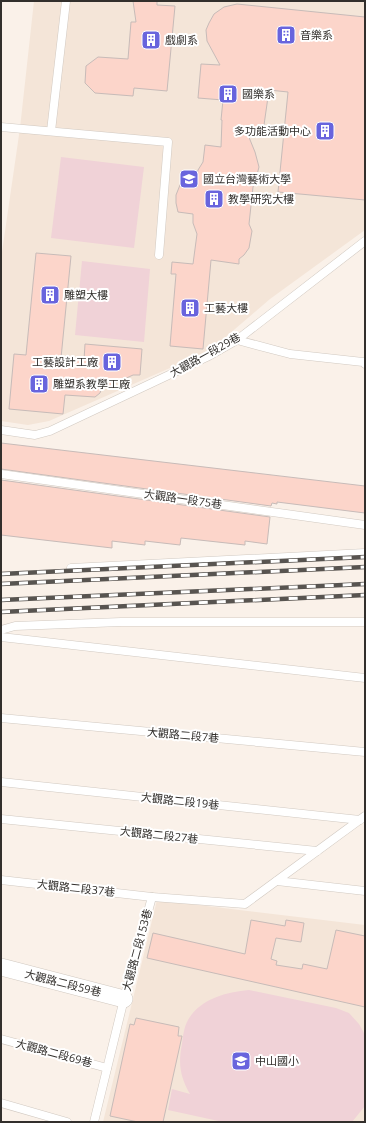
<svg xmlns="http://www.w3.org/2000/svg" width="366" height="1123" viewBox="0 0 366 1123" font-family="'Open Sans','Noto Sans TC',sans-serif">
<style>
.built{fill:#f4e5d8}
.green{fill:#f0d2d7}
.building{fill:#fcd5ca;stroke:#c7bbb8}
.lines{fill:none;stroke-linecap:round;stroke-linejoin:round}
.lane-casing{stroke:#d1c9c1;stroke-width:9}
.street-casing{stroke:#d1c9c1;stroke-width:18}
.lane{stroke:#fff;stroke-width:8}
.street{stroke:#fff;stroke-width:17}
.rail-casing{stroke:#585450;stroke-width:4.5}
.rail{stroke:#fff;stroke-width:3;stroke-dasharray:9;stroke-linecap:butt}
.labels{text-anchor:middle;stroke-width:4;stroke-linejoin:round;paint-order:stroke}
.poi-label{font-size:11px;fill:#322f2c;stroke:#fff;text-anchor:start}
.street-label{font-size:11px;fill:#322f2c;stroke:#fff}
</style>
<rect width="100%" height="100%" fill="#faf1e9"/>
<g class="built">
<path d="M34,1H365V230L270,299L221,341L202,354L49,421L28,425L1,421V259L20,128Z"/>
<path d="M157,900L365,925V1122H103Z"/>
</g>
<g class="green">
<path d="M61,157L144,167L134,248L51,238Z"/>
<path d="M82,261L150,269L144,342L75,335Z"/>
<path d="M249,990L336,1008L349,1013L359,1024L365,1035V1106L352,1122H223L168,1110L172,1089L190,1094C180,1077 178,1063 182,1044C183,1036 184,1027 188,1020C200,999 226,992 249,990Z"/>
</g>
<g class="building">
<path d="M133,1H157V5L175,6L167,91L134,88L133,96L95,93L85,83L86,66L98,57L128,59L131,22H136Z"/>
<path d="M237,4L365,17V200L278,192L288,92L269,90L263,132L246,130L255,152L259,167L255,182L253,187L249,224L252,231L249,248L244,255L239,259V264L211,260L203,349L170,346L176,274H171L172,262L193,264L197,234L193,223V214L178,212L176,203V195L182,180H196L198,170L203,162L205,145L221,147L222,120H221L223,100L198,98L201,64L220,65L207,41L206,30L209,23L214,14L224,7Z"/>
<path d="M36,253L71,256L61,358L84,360L85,344L142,349L140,375H133L101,390L100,393L95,397L65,395L63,414L9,409L14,354L26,355Z"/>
<path d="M1,443L365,486V513L277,502V504L272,503L271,506L1,469Z"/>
<path d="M1,480L270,517L267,544L245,541V545L181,538L180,545L145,541V545L112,541V548L1,535Z"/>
<path d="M251,920L285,926L286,920L304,923L301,942L276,938L271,959L277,961L276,965L302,969L303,964L327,969L336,930L365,936V1007L147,958L153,933L245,954Z"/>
<path d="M136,1018L179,1027L178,1036H182L163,1122H138L110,1116L130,1024L134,1025Z"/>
</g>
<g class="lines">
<g class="lane-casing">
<g id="lane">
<path d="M1,127L168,142L159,255"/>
<path d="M51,131L66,1"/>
<path d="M237,340L290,354L363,362L365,364"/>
<path d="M1,430L35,435L50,431L207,357L237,340L365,241"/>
<path d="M1,474L365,525"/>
<path d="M71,568L365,553"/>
<path d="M1,630L15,626L121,622H365"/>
<path d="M1,637L365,678"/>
<path d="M1,718L365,752"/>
<path d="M1,782L360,820"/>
<path d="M1,819L317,851"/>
<path d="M1,880L152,897"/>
<path d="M277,881L365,891"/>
<path d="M1,1039L107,1068"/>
<path d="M1,1103L67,1122"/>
<path d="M94,1122L124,999L152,897L245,904L365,816"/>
</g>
</g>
<g class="street-casing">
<path id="street" d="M1,967L124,999"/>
</g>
<use href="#lane" class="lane"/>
<use href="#street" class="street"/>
<g class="rail-casing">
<g id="rail">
<path d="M1,574L365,557"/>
<path d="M1,584L365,567"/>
<path d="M1,600L365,584"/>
<path d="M1,612L365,595"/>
</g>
</g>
<use href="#rail" class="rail"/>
</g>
<defs>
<g id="building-square" transform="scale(1)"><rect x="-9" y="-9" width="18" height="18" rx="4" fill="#6864dd" stroke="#fff"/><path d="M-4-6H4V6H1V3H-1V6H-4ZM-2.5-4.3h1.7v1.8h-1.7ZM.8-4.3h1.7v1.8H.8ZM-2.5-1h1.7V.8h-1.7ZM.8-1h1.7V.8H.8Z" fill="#fff"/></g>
<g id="university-square" transform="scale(1)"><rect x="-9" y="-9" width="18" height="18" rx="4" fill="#6864dd" stroke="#fff"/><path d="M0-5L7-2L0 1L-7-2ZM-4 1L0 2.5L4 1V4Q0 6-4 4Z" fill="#fff"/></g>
<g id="school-square" transform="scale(1)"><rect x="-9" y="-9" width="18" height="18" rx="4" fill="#6864dd" stroke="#fff"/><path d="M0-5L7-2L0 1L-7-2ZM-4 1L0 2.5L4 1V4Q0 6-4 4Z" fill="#fff"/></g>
</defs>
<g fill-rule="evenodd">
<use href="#building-square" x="286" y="35"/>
<use href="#building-square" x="151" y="40"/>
<use href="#building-square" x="228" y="94"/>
<use href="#building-square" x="325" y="131"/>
<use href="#university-square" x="189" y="179"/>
<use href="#building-square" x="214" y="199"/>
<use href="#building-square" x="50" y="295"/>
<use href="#building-square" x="190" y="308"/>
<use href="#building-square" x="112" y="362"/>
<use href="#building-square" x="39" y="384"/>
<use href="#school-square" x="241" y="1061"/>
</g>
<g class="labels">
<g class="poi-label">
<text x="300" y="39">音樂系</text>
<text x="165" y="44">戲劇系</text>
<text x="242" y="98">國樂系</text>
<text x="311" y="135" text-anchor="end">多功能活動中心</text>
<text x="203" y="183">國立台灣藝術大學</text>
<text x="228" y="203">教學研究大樓</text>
<text x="64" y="299">雕塑大樓</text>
<text x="204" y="312">工藝大樓</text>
<text x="98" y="366" text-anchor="end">工藝設計工廠</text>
<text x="53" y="388">雕塑系教學工廠</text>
<text x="255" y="1065">中山國小</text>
</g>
<g class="street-label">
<text transform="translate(205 355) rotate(-29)" y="4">大觀路一段29巷</text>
<text transform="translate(183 499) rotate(8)" y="4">大觀路一段75巷</text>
<text transform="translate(183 735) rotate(5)" y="4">大觀路二段7巷</text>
<text transform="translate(180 801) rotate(6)" y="4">大觀路二段19巷</text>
<text transform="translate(159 835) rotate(6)" y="4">大觀路二段27巷</text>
<text transform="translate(76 888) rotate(6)" y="4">大觀路二段37巷</text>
<text transform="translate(137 950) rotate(-75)" y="4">大觀路二段153巷</text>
<text transform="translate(63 983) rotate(14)" y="4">大觀路二段59巷</text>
<text transform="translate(54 1053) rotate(15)" y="4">大觀路二段69巷</text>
</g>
</g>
<rect width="366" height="1123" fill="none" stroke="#322f2c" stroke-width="4"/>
</svg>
